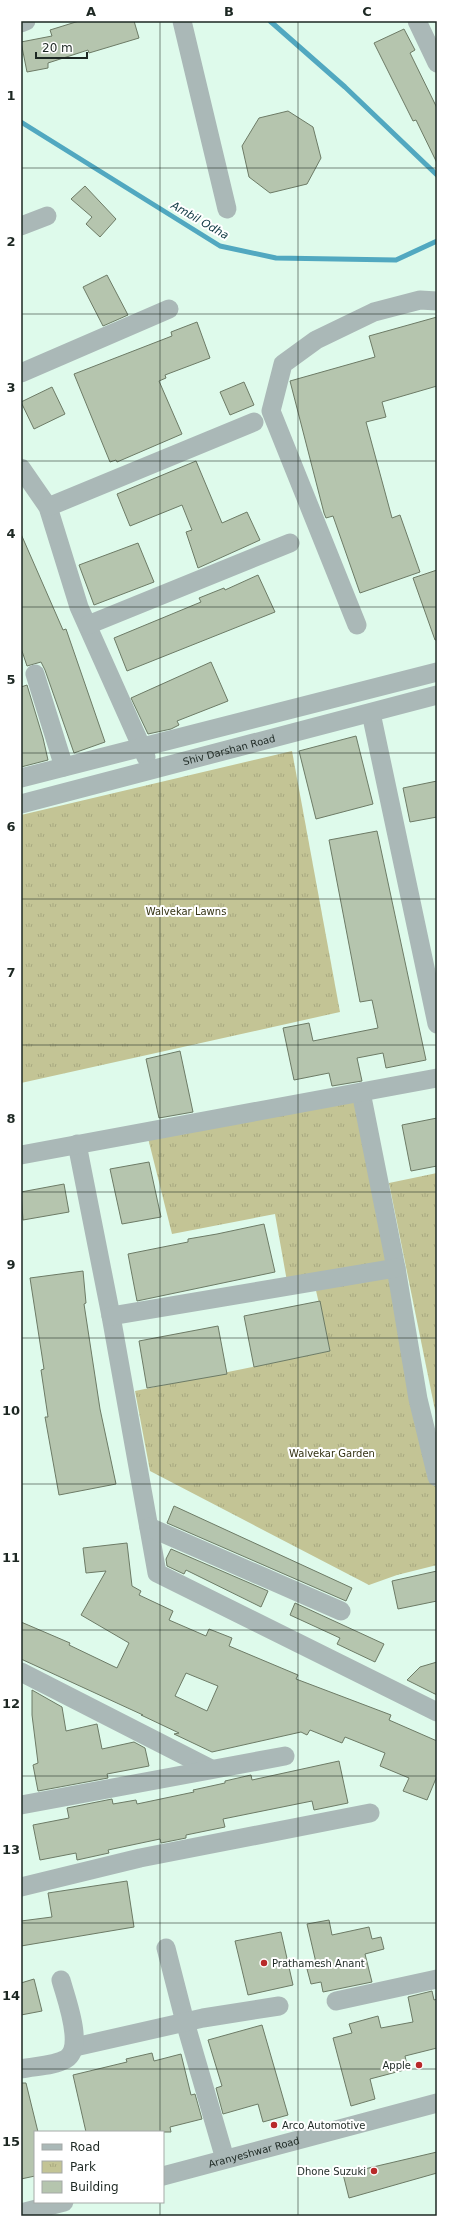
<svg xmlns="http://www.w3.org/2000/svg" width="458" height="2237" viewBox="0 0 458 2237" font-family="'DejaVu Sans',sans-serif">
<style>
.park{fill:url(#park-tufts)}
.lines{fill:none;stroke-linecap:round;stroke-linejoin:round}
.stream{stroke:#51a8c0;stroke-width:5}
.building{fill:#b5c5ae;stroke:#6d7b66;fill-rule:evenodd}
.minor{stroke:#aab8b7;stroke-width:19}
.grid{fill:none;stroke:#1d2823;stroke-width:1;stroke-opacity:0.55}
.poi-dot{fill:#b82929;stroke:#fff;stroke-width:1.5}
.labels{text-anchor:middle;stroke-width:4;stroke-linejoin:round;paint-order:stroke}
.street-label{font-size:10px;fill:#1d2823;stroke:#fff}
.park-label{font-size:10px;fill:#333213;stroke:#fff}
.poi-label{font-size:10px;fill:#1d2823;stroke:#fff;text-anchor:start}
.water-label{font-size:11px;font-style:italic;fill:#0c3640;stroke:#fff}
.neatline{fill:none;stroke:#1d2823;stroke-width:1.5}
.grid-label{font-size:13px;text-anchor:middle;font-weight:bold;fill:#1d2823}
</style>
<defs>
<pattern id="park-tufts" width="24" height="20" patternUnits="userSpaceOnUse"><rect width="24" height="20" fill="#c3c495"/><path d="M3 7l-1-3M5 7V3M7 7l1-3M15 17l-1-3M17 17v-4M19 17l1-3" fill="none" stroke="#a7a880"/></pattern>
</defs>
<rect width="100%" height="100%" fill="#defaeb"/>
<g class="park">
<path d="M292,751L340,1012L21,1083V815Z"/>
<path d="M361,1092L395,1261L288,1287L275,1214L172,1234L148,1138Z"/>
<path d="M437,1173V1420L389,1183Z"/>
<path d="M396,1268L437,1464V1565L397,1575L369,1585L150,1471L135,1391L330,1351L314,1282Z"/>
</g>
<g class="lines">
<g class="stream">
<path d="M270,21L345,87L437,175"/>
<path d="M21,122L220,246L276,258L396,260L437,241"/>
</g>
</g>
<g class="building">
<path d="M79,21H134L139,38L89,53L88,50L48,63V68L27,72L21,42L52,36L50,30Z"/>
<path d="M404,29L415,50L410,53L437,108V163L416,120L413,121L374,43Z"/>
<path d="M288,111L313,127L321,158L307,184L270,193L249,177L242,146L259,118Z"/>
<path d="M85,186L116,219L100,237L86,224L92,217L71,199Z"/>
<path d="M107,275L128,315L103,326L83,287Z"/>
<path d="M437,317V386L382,402L386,417L366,422L392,518L400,515L420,572L360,593L333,516L326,518L324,513L290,381L375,357L369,336Z"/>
<path d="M197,322L210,358L165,375L166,378L159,381L182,434L117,462L116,460L110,462L74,374L172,336L171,332Z"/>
<path d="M244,382L254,405L230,415L220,392Z"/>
<path d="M52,387L65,414L34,429L21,402Z"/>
<path d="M196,461L222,523L247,512L260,540L198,568L186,532L192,530L182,505L130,526L117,494Z"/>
<path d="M21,534L63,630L66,629L105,742L74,753L45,670L41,662L27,666L21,648Z"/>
<path d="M138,543L154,582L94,605L79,565Z"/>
<path d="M437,570V640H435L413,578Z"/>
<path d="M258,575L275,612L127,671L114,638L201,602L199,598L224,588L225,590Z"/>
<path d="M211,662L228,701L177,721L179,725L171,729L148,734L131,698Z"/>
<path d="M27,685L43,738L48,760L21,767V687Z"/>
<path d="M356,736L373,804L316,819L299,751Z"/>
<path d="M437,781V817L410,822L403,788Z"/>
<path d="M377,831L426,1060L386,1068L383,1053L357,1058L362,1081L332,1086L329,1073L294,1080L283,1028L309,1023L313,1041L378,1028L372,1000L360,1002L329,840Z"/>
<path d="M180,1051L193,1112L159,1118L146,1059Z"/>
<path d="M437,1118V1166L411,1171L402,1125Z"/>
<path d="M149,1162L161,1217L122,1224L110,1169Z"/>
<path d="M64,1184L69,1212L23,1220L21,1192Z"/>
<path d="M264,1224L275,1272L137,1301L128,1254L188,1242V1239L217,1234Z"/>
<path d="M83,1271L86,1303L84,1304L100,1409L116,1484L59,1495L45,1417H48L41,1370L44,1369L30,1278Z"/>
<path d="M320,1301L330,1351L254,1367L244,1316Z"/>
<path d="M218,1326L227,1374L147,1388L139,1341Z"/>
<path d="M174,1506L352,1588L346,1601L167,1523Z"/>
<path d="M127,1543L132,1586L141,1591L139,1595L173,1611L169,1620L206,1636L209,1629L232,1638L229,1646L298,1675L296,1679L391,1715L389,1720L437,1741V1776L427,1800L403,1791L409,1778L380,1766L385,1753L345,1737L342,1743L310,1730L307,1735L301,1732L212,1752L174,1734L179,1733L141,1715H143L21,1659V1622L70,1643L69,1645L117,1668L129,1643L81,1615L106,1571L86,1573L83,1548ZM186,1673L218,1686L207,1711L175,1696Z"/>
<path d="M171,1549L268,1591L261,1607L186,1570L184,1574L167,1566L166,1559Z"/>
<path d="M437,1571V1601L398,1609L392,1581Z"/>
<path d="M295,1603L384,1644L375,1662L337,1644L340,1638L290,1615Z"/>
<path d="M437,1662V1695L407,1680L420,1667Z"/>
<path d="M32,1690L62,1707L66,1731L97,1724L102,1749L134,1742L145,1748L149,1766L107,1774L108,1778L38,1791L33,1765L38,1763L32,1715Z"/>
<path d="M339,1761L348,1803L314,1810L312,1801L223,1819L225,1827L186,1835V1838L161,1843L160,1839L108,1850L109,1853L77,1860L76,1853L40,1860L33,1825L69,1818L67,1808L112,1799L113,1804L136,1800L137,1804L194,1792L193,1790L225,1783V1781L251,1775L252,1780Z"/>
<path d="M127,1881L134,1927L21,1946V1921L52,1917L48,1893Z"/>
<path d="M329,1920L332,1935L369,1927L372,1939L381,1937L384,1949L365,1954L372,1982L323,1992L321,1982L311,1984L307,1969L317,1967L307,1924Z"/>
<path d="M281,1932L293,1985L248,1995L235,1941Z"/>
<path d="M34,1979L42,2011L21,2015V1983Z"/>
<path d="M432,1991L434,2000L437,1999V2048L405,2056L408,2069L370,2079L375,2099L351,2106L333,2038L352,2033L349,2024L378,2016L381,2028L413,2022L408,1997Z"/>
<path d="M262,2025L288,2115L263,2122L258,2104L223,2114L216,2088L222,2086L208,2040Z"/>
<path d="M152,2053L154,2061L181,2054L191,2095L195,2094L202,2119L170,2127L171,2132H86L73,2075L127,2062L126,2059Z"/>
<path d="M21,2083H26L38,2132H35V2176L21,2179Z"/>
<path d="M437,2152V2173L349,2198L343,2174Z"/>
</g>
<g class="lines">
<g class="minor">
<path d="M182,21L227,209"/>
<path d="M417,21L437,63"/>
<path d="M21,23L26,21"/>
<path d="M21,226L47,216"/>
<path d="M21,373L169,309"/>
<path d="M21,468L48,507L79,607L146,757"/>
<path d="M48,507L254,422"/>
<path d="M88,625L290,543"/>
<path d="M357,625L271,411L283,364L316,340L374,312L420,300L437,301"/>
<path d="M35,674L64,767"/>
<path d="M371,713L437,1024"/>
<path d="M21,778L437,672"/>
<path id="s1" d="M21,804L437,695"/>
<path d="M361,1092L396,1268L418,1399L437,1477"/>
<path d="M77,1144L111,1316L157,1573L437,1712"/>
<path d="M21,1155L437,1078"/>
<path d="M111,1316L396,1268"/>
<path d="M149,1527L341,1611"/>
<path d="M21,1672L211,1769"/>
<path d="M21,1805L285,1756"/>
<path d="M21,1887L140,1858L370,1813"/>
<path d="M166,1948L185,2022L225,2159"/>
<path d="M336,2001L437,1979"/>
<path d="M75,2047L203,2018L279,2006"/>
<path d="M21,2069C35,2066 54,2066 66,2059C85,2047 66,1999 61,1980"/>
<path id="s2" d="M163,2176L437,2103"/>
<path d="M21,2213L64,2202"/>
</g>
</g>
<path class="grid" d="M160,21V2132M298,21V2216M21,168H437M21,314H437M21,461H437M21,607H437M21,753H437M21,899H437M21,1045H437M21,1192H437M21,1338H437M21,1484H437M21,1630H437M21,1776H437M21,1923H437M21,2069H437M160,2202V2216"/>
<g class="poi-dot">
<circle cx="264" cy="1963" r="4"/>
<circle cx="419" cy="2065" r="4"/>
<circle cx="274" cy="2125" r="4"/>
<circle cx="374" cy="2171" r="4"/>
</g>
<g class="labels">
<g class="street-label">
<text dy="4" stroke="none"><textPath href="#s1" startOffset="215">Shiv Darshan Road</textPath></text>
<text dy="4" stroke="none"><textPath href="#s2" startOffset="94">Aranyeshwar Road</textPath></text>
</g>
<g class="park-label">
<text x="186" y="915">Walvekar Lawns</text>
<text x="332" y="1457">Walvekar Garden</text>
</g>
<g class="poi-label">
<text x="272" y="1967">Prathamesh Anant</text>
<text x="411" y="2069" text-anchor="end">Apple</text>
<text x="282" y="2129">Arco Automotive</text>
<text x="366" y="2175" text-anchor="end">Dhone Suzuki</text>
</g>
<g class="water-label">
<text transform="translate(200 220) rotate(30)" y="4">Ambil Odha</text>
</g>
</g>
<rect width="458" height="2237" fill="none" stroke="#ffffff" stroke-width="44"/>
<rect x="34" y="2131" width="130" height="72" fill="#ffffff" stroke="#a5a9a7"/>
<rect x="42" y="2144" width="20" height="6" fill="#aab8b7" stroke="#a5a9a7"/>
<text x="70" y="2151" font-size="12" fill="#1d2823">Road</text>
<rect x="42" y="2161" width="20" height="12" fill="url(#park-tufts)" stroke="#a5a9a7"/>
<text x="70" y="2171" font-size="12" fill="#1d2823">Park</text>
<rect x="42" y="2181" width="20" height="12" fill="#b5c5ae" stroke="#a5a9a7"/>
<text x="70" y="2191" font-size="12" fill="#1d2823">Building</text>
<path d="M36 52v6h51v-6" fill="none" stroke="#1d2823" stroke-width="2"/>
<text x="42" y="52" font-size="12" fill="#1d2823" stroke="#ffffff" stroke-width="3" paint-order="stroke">20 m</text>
<rect x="22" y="22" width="414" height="2193" class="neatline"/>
<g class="grid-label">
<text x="91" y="16">A</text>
<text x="229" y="16">B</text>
<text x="367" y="16">C</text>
<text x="11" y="100">1</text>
<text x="11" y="246">2</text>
<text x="11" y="392">3</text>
<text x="11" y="538">4</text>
<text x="11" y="684">5</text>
<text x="11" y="831">6</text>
<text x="11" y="977">7</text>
<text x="11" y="1123">8</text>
<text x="11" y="1269">9</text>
<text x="11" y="1415">10</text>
<text x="11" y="1562">11</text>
<text x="11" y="1708">12</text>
<text x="11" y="1854">13</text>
<text x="11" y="2000">14</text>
<text x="11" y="2146">15</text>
</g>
</svg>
